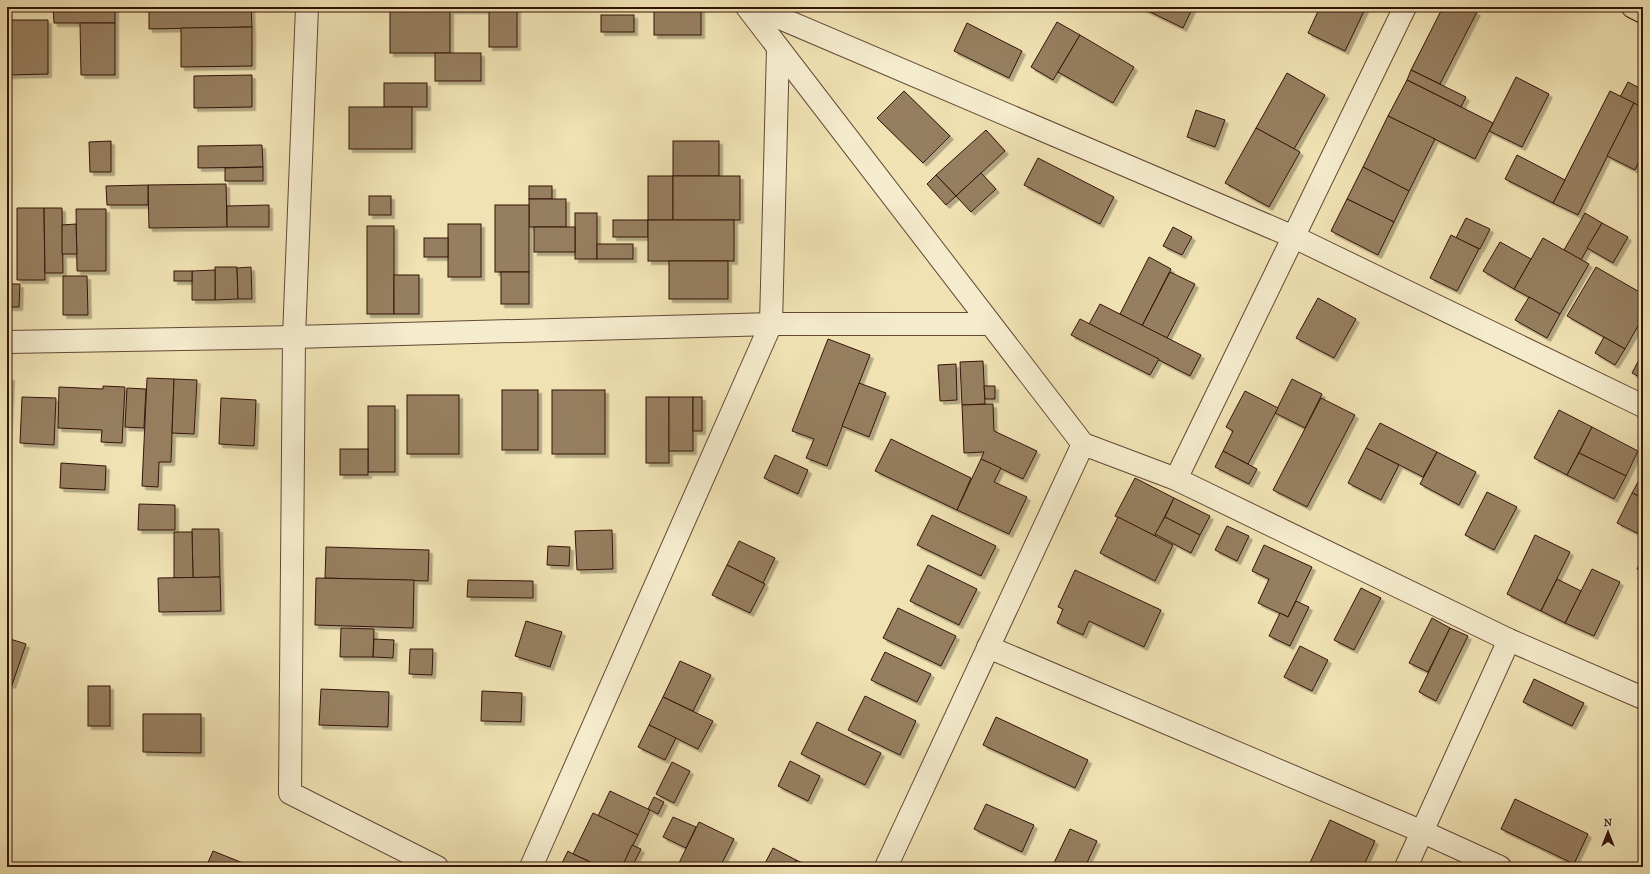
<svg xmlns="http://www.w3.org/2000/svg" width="1650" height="874" viewBox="0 0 1650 874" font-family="'IM FELL French Canon',serif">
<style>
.building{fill:#967f61;stroke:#341408;filter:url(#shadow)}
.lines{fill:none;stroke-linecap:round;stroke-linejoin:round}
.minor-casing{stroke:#634833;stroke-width:24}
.highway-casing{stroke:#341408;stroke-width:24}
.minor{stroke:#f5ecce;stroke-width:22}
.highway{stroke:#f0e2b3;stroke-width:22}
</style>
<defs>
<filter id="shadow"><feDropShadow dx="3.5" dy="3.5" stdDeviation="0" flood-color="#0004"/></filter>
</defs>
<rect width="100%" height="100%" fill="#f0e2b3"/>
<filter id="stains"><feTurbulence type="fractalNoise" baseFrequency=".005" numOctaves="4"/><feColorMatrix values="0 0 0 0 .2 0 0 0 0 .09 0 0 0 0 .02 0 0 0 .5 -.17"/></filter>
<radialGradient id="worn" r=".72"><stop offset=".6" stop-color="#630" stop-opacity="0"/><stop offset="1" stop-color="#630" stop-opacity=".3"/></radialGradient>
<g class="building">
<path d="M53,7H115V23H54Z"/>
<path d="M149,7H251L252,27L149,29Z"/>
<rect x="390" y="7" width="99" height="3"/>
<rect x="489" y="7" width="28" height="40"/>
<rect x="654" y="7" width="47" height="28"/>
<path d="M1140,7H1193L1183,28Z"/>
<path d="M1320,7H1366L1345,51L1308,33Z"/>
<path d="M1443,7H1467L1477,12L1440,84L1411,70Z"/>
<rect x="390" y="10" width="60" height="43"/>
<rect x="601" y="15" width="33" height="17"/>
<path d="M7,20H48V74L7,75Z"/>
<path d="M1057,22L1080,35L1053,80L1031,67Z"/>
<path d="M80,23H115V75H81Z"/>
<path d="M967,23L1022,51L1009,78L954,51Z"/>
<path d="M252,27V66L181,67V28Z"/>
<path d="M1080,35L1134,67L1113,103L1058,72Z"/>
<rect x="435" y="53" width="46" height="28"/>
<path d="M1411,70L1466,97L1461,107L1407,80Z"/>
<path d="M1287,73L1325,95L1294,149L1256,128Z"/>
<path d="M252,75V107L194,108V76Z"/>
<path d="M1516,77L1549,94L1522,147L1489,131Z"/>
<path d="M1407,80L1493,123L1475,159L1388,116Z"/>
<path d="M1628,82L1643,90V108L1620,97Z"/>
<rect x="384" y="83" width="43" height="24"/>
<path d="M904,91L950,136L923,163L877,118Z"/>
<path d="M1610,91L1634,103L1578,215L1553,203Z"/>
<path d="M1634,103L1643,108V153L1635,170L1607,156Z"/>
<rect x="349" y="107" width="63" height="42"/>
<path d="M1196,110L1225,120L1215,147L1187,137Z"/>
<path d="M1388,116L1435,139L1409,191L1363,167Z"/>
<path d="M1256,128L1300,152L1269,207L1225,183Z"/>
<path d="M986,130L1005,151L956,196L936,175Z"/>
<path d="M111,141V172H90L89,142Z"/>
<rect x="673" y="141" width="46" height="35"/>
<path d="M262,145L263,167L198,168V146Z"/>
<path d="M1517,155L1565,180L1553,203L1505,179Z"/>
<path d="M1038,158L1114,197L1100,224L1024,185Z"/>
<path d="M263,167V181H225V168Z"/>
<path d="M1363,167L1409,191L1394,222L1347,199Z"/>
<path d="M981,173L996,189L971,212L956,196Z"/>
<path d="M936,175L956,196L946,205L927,184Z"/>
<rect x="648" y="176" width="25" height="44"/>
<rect x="673" y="176" width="67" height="44"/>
<path d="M226,184L227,227L149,228L148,185Z"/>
<path d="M148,185V205H107L106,186Z"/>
<rect x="529" y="186" width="23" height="13"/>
<rect x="369" y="196" width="22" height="19"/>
<rect x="529" y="199" width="37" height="28"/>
<path d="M1347,199L1394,222L1378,255L1331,231Z"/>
<path d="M269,205V227H227V206Z"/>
<rect x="495" y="205" width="34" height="67"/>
<path d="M17,208H44L45,280H17Z"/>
<path d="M44,208H62L63,273H45Z"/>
<path d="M76,209H106V271H77Z"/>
<rect x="575" y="213" width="22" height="46"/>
<path d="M1585,213L1602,223L1581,260L1564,250Z"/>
<path d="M1466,218L1490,229L1480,249L1456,238Z"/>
<rect x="613" y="220" width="35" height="17"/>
<rect x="648" y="220" width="86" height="41"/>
<path d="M1602,223L1628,237L1613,263L1587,248Z"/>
<path d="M76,224L77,254H62V225Z"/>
<rect x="448" y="224" width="33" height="53"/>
<rect x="367" y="226" width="27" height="88"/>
<rect x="534" y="227" width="41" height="25"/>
<path d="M1173,227L1192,237L1182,255L1163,246Z"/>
<path d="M1451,235L1479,249L1457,291L1430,278Z"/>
<rect x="424" y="238" width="24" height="19"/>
<path d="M1543,238L1589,264L1560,314L1514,289Z"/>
<path d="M1500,242L1531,259L1514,289L1483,271Z"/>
<rect x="597" y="244" width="36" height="15"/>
<path d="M1149,257L1171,269L1142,326L1120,314Z"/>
<rect x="669" y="261" width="59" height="38"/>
<path d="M215,267H237L238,299L215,300Z"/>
<path d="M251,267L252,299H238L237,268Z"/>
<path d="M1596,267L1643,294V317L1625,349L1567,316Z"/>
<path d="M215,270V300H192V271Z"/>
<rect x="174" y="271" width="18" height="10"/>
<rect x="501" y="272" width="28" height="32"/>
<path d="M1170,272L1195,284L1167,338L1142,326Z"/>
<rect x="394" y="275" width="25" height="39"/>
<path d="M63,276H87L88,315H63Z"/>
<path d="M7,284H20L19,307H7Z"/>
<path d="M1529,297L1560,314L1547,338L1515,320Z"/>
<path d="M1318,298L1356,319L1334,358L1296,338Z"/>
<path d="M1100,304L1201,355L1190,376L1089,324Z"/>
<path d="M1080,319L1159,359L1150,375L1071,335Z"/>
<path d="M1604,337L1625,349L1615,365L1595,353Z"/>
<path d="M828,339L870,355L827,466L806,458L814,439L792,431Z"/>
<path d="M1643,352V379L1632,373Z"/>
<path d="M983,361L985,404L962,405L960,362Z"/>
<path d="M956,364L957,400L940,401L938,365Z"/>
<path d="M7,377H11L7,466Z"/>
<path d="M147,378L174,379L171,462H159L158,487L142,486Z"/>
<path d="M174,379L197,380L194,434L172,433Z"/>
<path d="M1292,379L1322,394L1305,428L1275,413Z"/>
<path d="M859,383L886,393L869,437L842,426Z"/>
<path d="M103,386L125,387L122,443L101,442L102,430L58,428L59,387L103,389Z"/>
<path d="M984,386H995V399H985Z"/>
<path d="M127,388L146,389L144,428L125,427Z"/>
<rect x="502" y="390" width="36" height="60"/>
<rect x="552" y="390" width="53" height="64"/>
<path d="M1245,391L1278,408L1248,464L1223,451L1233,431L1226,427Z"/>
<rect x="407" y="395" width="52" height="59"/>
<path d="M22,397L56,398L54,445L20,443Z"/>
<rect x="646" y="397" width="23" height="66"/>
<rect x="669" y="397" width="24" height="54"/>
<rect x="693" y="397" width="9" height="34"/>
<path d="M221,398L256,400L254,446L219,444Z"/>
<path d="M1321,398L1355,415L1307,507L1273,490Z"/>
<path d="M993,404L994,431L1037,451L1023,479L981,459L984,452L964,453L962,405Z"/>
<rect x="368" y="406" width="27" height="66"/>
<path d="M1559,410L1592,427L1567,475L1534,458Z"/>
<path d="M1380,423L1437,452L1423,477L1366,448Z"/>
<path d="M1592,427L1638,451L1626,476L1579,453Z"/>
<path d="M891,439L971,478L957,510L875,471Z"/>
<path d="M1366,448L1399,465L1381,500L1348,483Z"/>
<rect x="340" y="449" width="28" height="26"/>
<path d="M1223,451L1257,469L1249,484L1215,467Z"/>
<path d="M1437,452L1476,472L1459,505L1420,484Z"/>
<path d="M1579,453L1626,476L1614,499L1567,475Z"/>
<path d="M775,455L808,470L798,494L764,478Z"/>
<path d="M981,459L1001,468L994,482L1027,497L1009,534L957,510Z"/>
<path d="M61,463L106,466L105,490L60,488Z"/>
<path d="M1643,473V498L1632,493Z"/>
<path d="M1135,478L1174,498L1155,536L1115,516Z"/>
<path d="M1487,492L1517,507L1494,550L1465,535Z"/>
<path d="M1632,493L1643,498V536L1617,523Z"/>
<path d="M1174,498L1210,516L1200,535L1165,517Z"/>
<path d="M139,504L175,505V530H138Z"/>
<path d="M932,515L996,546L981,576L917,545Z"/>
<path d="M1118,517L1173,545L1155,581L1100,553Z"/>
<path d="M1165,517L1200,535L1191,553L1155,534Z"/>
<path d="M1227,526L1249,536L1237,561L1215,550Z"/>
<path d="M192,529H219L220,577L193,578Z"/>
<path d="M612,530L613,569L577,570L575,531Z"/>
<path d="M174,532H192L193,578H174Z"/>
<path d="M1535,535L1570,552L1541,611L1507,594Z"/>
<path d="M739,541L775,558L763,583L727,565Z"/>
<path d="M1264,545L1312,567L1288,617L1258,603L1269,579L1252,571Z"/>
<path d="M548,546L570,547L569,566L547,565Z"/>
<path d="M326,547L429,550L428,581L325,578Z"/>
<path d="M1643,556V572L1637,569Z"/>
<path d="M727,565L765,584L750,613L712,595Z"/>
<path d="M928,565L977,589L959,625L910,601Z"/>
<path d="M1592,569L1620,582L1594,636L1565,623Z"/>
<path d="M1075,570L1161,610L1144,647L1089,621L1083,635L1057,623L1063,609L1058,607Z"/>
<path d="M220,577L221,611L159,612L158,578Z"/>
<path d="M316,578L414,580L413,628L315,625Z"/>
<path d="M1557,579L1581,591L1565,623L1541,611Z"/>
<path d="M468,580L533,581V598L467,597Z"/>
<path d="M1361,588L1381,598L1354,650L1334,640Z"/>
<path d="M1296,601L1309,607L1290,646L1269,636L1280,613L1288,617Z"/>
<path d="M898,608L956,636L941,666L883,638Z"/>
<path d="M1432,618L1450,628L1428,672L1409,663Z"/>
<path d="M526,621L562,632L550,667L515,656Z"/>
<path d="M341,628L374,629L373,657H340Z"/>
<path d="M1450,628L1468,636L1436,701L1419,692Z"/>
<path d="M7,638L26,644L12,685L7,683Z"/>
<path d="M374,639L394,640L393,658L373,657Z"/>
<path d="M1300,646L1328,660L1312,691L1284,677Z"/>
<path d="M410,649H433L432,675L409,674Z"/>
<path d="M885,652L931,674L917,702L871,680Z"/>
<path d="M680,661L711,675L693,711L663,697Z"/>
<path d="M1534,679L1584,703L1572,726L1523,702Z"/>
<rect x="88" y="686" width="22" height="40"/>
<path d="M321,689L389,692L388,727L319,725Z"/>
<path d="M482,691L522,693L521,722L481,721Z"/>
<path d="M865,696L916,721L900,755L848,730Z"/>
<path d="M663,697L713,721L698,749L649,725Z"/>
<path d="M143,714H201V753L143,752Z"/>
<path d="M996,717L1088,760L1075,788L983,745Z"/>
<path d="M817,722L881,753L865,785L801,754Z"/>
<path d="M649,725L676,738L665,760L638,747Z"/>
<path d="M790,761L820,776L808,801L778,786Z"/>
<path d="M672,762L690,771L674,803L656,794Z"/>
<path d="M610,791L650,810L638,835L598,816Z"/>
<path d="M654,797L664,802L658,814L648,809Z"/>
<path d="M1515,799L1588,834L1574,864L1501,829Z"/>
<path d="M986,804L1034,825L1022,852L974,829Z"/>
<path d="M593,813L638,835L622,867H601L573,854Z"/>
<path d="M673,817L696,827L686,848L663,837Z"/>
<path d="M1330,820L1375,841L1363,867H1308Z"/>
<path d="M699,822L734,839L720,867H677Z"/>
<path d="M1070,829L1097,841L1085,867H1057L1053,865Z"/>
<path d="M632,845L641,849L632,867H622Z"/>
<path d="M773,848L796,860L793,867H763Z"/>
<path d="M213,851L248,865L247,867H206Z"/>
<path d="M568,851L573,854L601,867H560Z"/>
<path d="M796,860L812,867H793Z"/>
</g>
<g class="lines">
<g class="minor-casing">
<g id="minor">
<path d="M307,7L294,337L290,793L437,867"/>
<path d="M747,7L1083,444L1176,479L1509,640L1643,698"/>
<path d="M754,7L1294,237L1643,406"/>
<path d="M7,342L294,337L771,324H990"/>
<path d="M1176,479L1405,7"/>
<path d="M988,647L1423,832L1500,867"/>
<path d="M531,867L771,324L778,48"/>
<path d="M886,867L1083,444"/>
<path d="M1406,867L1509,640"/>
</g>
</g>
<g class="highway-casing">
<path id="highway" d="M1633,7L1643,12"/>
</g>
<use href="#minor" class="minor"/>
<use href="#highway" class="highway"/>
</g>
<rect width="1650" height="874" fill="none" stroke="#f0e2b3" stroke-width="24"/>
<rect x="8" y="8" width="1634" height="858" fill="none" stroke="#341408" stroke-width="2"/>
<rect x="12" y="12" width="1626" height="850" fill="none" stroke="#341408"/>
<g transform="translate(1608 832)" stroke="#f5ecce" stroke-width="3" paint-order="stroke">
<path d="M0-3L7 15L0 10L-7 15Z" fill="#341408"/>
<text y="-6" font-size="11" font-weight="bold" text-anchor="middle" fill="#341408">N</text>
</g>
<rect width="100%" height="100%" filter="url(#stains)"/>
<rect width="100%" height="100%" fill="url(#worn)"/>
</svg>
